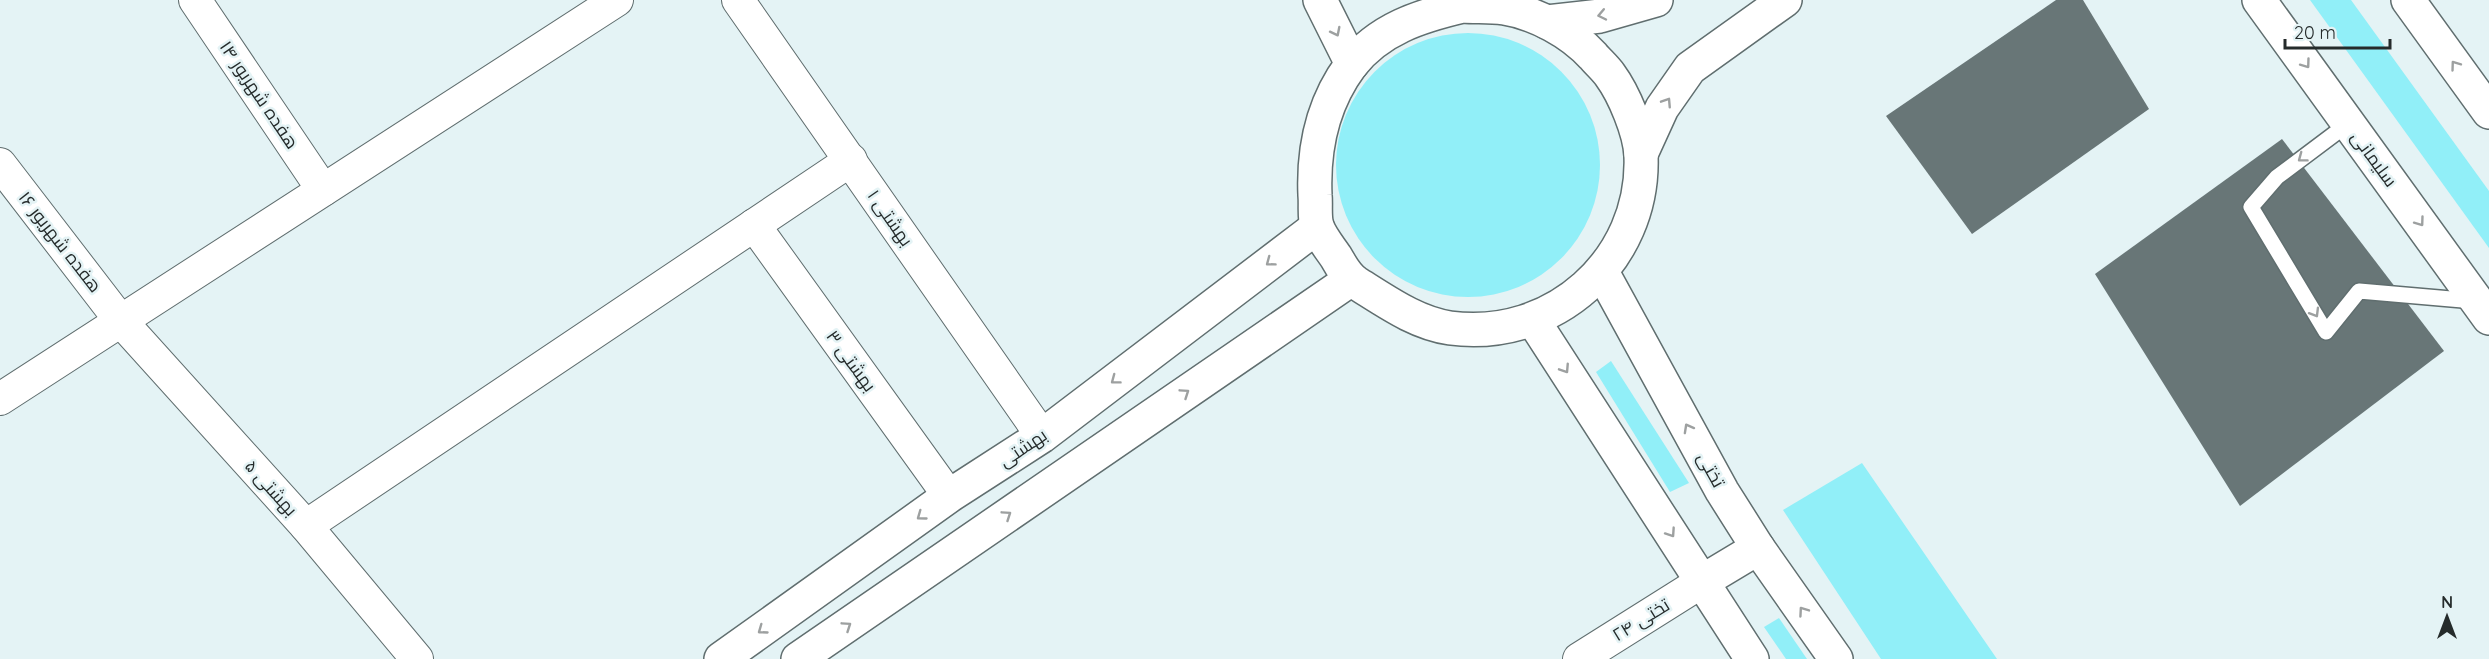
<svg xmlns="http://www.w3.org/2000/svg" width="2489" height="659" viewBox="0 0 2489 659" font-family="Quicksand,Cairo,sans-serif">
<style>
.green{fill:#91eff8}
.building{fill:#687677}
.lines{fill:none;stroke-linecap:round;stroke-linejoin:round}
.lane-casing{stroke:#606e6f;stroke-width:18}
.street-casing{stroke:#606e6f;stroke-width:34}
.secondary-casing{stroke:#606e6f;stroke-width:36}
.lane{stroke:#fff;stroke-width:15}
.street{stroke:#fff;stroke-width:32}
.secondary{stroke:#fff;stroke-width:33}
.oneway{stroke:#9da0a0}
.labels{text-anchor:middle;stroke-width:5;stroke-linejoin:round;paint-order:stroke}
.street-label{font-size:18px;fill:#252b2b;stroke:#e4f3f5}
</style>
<rect width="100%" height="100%" fill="#e4f3f5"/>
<g class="green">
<path d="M2310,0H2351L2489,191V248Z"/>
<circle cx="1468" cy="165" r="132"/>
<path d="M1611,361L1689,483L1670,492L1596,372Z"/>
<path d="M1862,463L1997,659H1881L1783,510Z"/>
<path d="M1779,618L1807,659H1786L1764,627Z"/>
</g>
<g class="building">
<path d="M2056,0H2083L2149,109L1972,234L1886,116Z"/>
<path d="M2282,139L2444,351L2240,506L2095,274Z"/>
</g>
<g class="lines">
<g class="lane-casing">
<path id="lane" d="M2349,123L2277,177L2251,207L2326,332L2359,291L2474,301"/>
</g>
<g class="street-casing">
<g id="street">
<path d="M195,0L323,190"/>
<path d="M738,0L1042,436"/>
<path d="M0,164L120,320L306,526L417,659"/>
<path d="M754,225L949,496"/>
<path d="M0,399L617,0"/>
<path d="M306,526L851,160"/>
<path d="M1579,659L1703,581"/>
</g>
</g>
<g class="secondary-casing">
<g id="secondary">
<path d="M1320,0L1352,64"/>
<path d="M2259,0L2489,318"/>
<path d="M2408,0L2489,112"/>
<path d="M1463,6C1476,7 1490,6 1504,8C1536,13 1571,32 1593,56C1598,62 1605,68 1610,75C1624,94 1640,132 1641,156C1645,261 1553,342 1450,328C1416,323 1387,302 1358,284C1347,278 1342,267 1336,257C1330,248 1320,236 1317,226C1314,217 1316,205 1315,195C1313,148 1322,104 1351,65C1379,29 1420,16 1463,6Z"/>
<path d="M1547,22L1600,16L1656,0"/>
<path d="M1641,154L1662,108L1690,68L1785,0"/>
<path d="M1602,272L1722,491L1758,548L1836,659"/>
<path d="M1533,320L1752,659"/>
<path d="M1703,581L1758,548"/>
<path d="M721,659L949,496L1042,436L1317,227"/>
<path d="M798,659L1350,280"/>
</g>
</g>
<use href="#lane" class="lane"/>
<use href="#street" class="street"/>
<use href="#secondary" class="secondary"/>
</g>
<defs><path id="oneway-chevron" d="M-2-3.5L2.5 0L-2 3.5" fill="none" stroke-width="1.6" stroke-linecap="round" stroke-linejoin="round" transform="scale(1.5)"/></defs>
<g class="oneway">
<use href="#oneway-chevron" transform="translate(1602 15) rotate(168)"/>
<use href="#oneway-chevron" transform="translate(1336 32) rotate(63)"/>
<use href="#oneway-chevron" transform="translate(2306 64) rotate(54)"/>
<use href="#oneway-chevron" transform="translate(2455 65) rotate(-126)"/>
<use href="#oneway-chevron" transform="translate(1667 102) rotate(-57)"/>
<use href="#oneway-chevron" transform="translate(2302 158) rotate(143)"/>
<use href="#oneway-chevron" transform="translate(2420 222) rotate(54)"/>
<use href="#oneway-chevron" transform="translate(1270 262) rotate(143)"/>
<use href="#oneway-chevron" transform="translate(2315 313) rotate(59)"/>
<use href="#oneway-chevron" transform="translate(1565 369) rotate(57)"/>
<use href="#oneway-chevron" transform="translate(1115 380) rotate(143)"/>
<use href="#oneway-chevron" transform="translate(1185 393) rotate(-34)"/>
<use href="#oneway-chevron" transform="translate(1688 428) rotate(-119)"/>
<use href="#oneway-chevron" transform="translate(1007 515) rotate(-34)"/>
<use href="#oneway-chevron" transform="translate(921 516) rotate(144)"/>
<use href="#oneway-chevron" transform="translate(1671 533) rotate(56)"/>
<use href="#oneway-chevron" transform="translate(1803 611) rotate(-125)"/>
<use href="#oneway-chevron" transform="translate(847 626) rotate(-34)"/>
<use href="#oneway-chevron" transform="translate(762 630) rotate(144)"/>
</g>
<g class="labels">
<g class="street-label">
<text transform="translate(259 95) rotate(56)" y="6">هفده شهریور ۱۴</text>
<text transform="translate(2374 159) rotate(54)" y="6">سلیمانی</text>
<text transform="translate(890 218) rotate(55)" y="6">بهشتی ۱</text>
<text transform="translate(60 242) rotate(52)" y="6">هفده شهریور ۱۶</text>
<text transform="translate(851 361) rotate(54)" y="6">بهشتی ۳</text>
<text transform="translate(1023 448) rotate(-34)" y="6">بهشتی</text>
<text transform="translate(1711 470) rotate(61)" y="6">تختی</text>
<text transform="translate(271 488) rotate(48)" y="6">بهشتی ۵</text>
<text transform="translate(1641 620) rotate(-32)" y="6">تختی ۲۴</text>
</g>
</g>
<g transform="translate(2447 617)" stroke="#e4f3f5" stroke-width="4.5" paint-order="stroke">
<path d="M0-4.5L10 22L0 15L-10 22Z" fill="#252b2b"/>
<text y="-9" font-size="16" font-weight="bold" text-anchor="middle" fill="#252b2b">N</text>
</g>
<path d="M2285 39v9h105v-9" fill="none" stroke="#252b2b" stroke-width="3"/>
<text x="2294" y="39" font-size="18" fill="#252b2b" stroke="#e4f3f5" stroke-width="4.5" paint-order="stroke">20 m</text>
</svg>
